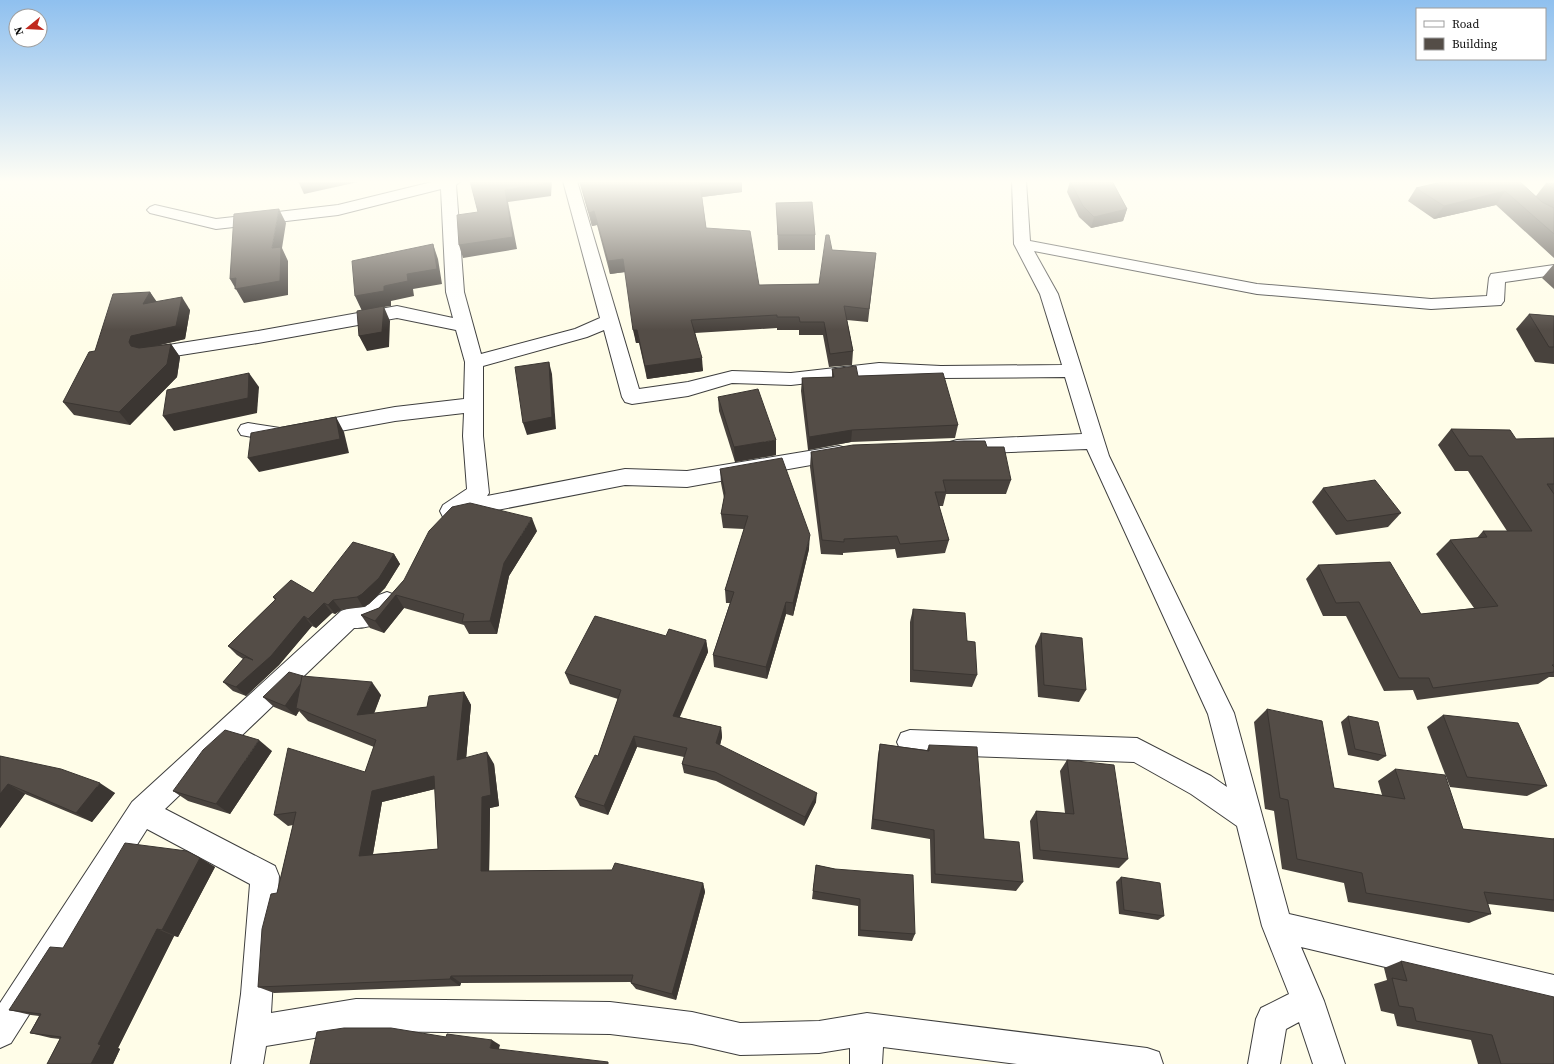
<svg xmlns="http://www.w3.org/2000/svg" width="1554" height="1064" viewBox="0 0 1554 1064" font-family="'Source Serif 4',serif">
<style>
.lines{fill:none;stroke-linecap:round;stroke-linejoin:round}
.minor-casing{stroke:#3e3e3e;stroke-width:2}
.minor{fill:#fff;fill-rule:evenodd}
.wall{fill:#48423d;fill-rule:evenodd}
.shaded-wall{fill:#3b3632}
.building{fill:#544d47;stroke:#3b3632;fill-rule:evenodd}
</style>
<rect width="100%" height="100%" fill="#fffde8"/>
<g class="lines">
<g class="minor-casing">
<g id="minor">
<path d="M436,181H461L456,185L464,292L481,354L575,329L600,318L563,181H577L639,389L688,382L732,371L791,373L879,363L941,366L1062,365L1040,294L1014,244L1012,181H1026L1030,241L1257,284L1431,299L1487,296L1489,278L1491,274L1554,265V275L1505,282L1504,301L1501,305L1431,309L1257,294L1034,251L1058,294L1109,456L1234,713L1289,914L1554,975V1007L1301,947L1324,1001L1345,1064H1313L1299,1022L1286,1029L1280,1064H1248L1256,1019L1261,1008L1289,994L1262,926L1237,826L1191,794L1134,762L910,754L901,751L897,742L901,733L910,730L1137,738L1211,776L1227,787L1208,714L1087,449L957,454L950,452L947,447L950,442L957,440L1082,434L1065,377L941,378L879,375L791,385L732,383L688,396L632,404L625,402L622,397L604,330L587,337L483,366V436L489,493L487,496L625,469L687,471L839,446L846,448L849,453L846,458L839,460L687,487L625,485L451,519L443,517L440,511L443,505L467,489L463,436L464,413L395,421L280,442L241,435L238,430L241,425L248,423L280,428L395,407L464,399L465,362L456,330L397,318L258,343L149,360L142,358L140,354L142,350L149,348L258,331L397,306L453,318L446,292L441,189L338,215L216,229L150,213L147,210L150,207L155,205L216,219L338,205Z"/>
<path d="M387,592L395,595L399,602C390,620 374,628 354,628L165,809L275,866L279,876L271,1013L356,999L610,1002L692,1012L740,1023L819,1021L867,1013L1147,1048L1159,1052L1163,1064H1017L883,1047L882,1064H850V1048L819,1053L740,1055L692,1044L610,1034L356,1031L266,1046L263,1064H231L241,994L250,884L147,829L11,1043L0,1048V1003L132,802L341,611L349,608L365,607L379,595Z"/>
</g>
</g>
<use href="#minor" class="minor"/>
</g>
<g class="wall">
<path d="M579,181H742V192L702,197L706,228L759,285L819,284L832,250L876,253L868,322L847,320L853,351L852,365L829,367L823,335H799V330H777V328L695,333L703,371L647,379L639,343H636L625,272L610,274L597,225L592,226Z"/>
<path d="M1070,181H1112L1127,209L1123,221L1091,228L1079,217L1067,192Z"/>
<path d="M1446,181L1536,196L1546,183H1554V258L1496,205L1434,219L1408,201L1416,188Z"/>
<path d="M776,203L815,235V250H778L777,217Z"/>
<path d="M1554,264V289L1542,278Z"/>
<path d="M150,292L156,302L190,310L185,339L157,346L171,344L180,357L177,377L130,425L74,415L63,402L95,351Z"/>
<path d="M1529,314L1554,316V364L1535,362L1516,329Z"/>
<path d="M832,369L858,376L958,425L955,438L851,442L808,450L801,391L802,378L832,377Z"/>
<path d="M718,397L776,455L735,462L719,411Z"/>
<path d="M1451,429L1516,439L1554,438V677H1549L1538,684L1417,700L1413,690L1384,691L1346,616H1323L1306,579L1318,565L1421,614L1474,608L1436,554L1450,540L1477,538L1483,531H1507L1468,471H1455L1438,445Z"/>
<path d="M987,447L1011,480L1006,494H946L943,506H939L949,540L945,553L897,558L895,549L843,553V555L821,554L810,467L811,452Z"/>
<path d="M720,469L809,549L793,616L786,614L767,679L714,667L713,655L730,603H726L725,590L744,529L723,528L721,514L724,498L721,483Z"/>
<path d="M1323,488L1401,513L1388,527L1336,535L1312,502Z"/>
<path d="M537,531L509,576L497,634H469L464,625L404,608L384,633L370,628L361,615L379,608L404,580Z"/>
<path d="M394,554L400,564L385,588L369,604L363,607L341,610L335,614L332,613L316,628L312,626L279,665L246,696L233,691L223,682L243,659L237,655L228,646L275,600L273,597L313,593Z"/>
<path d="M913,609L967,641L977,675L972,687L910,682V622Z"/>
<path d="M1041,633L1086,690L1079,702L1038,697L1035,646Z"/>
<path d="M666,636L706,640L708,652L679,717L721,727L722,737L720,745L816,802L804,826L716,781L684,773L682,764L684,757L637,747L608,815L580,806L575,797L598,756L618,699L570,684L565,673Z"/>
<path d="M303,676L381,695L374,714L427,707L464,692L471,705L466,758L494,764L499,806L490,808L489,871L703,883L705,892L676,1000L636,989L631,983V982L461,983L460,986L274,993L258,987L277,893L293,825L288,826L274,815L365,772L374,747L308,721L299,711L296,716L274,707L263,697ZM435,789L438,849L373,854L382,802Z"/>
<path d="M1267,709L1334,788L1382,795L1378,781L1395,769L1463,829L1552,839L1554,838V912L1488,904L1491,914L1469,923L1348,902L1344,883L1282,869L1274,811L1265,809L1254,722Z"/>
<path d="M1443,715L1547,786L1527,796L1450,787L1427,727Z"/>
<path d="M1348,716L1386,756L1378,761L1348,755L1341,722Z"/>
<path d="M880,744L927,750L929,745L984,839L1023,882L1016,891L931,883L930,839L871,829L878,755Z"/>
<path d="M272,751L230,814L188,801L173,791Z"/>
<path d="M0,756L115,793L92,822L25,794L0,828Z"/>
<path d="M1067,760L1128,859L1119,868L1033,859L1030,821L1036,811L1065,813L1060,771Z"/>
<path d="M200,858L215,867L178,937L174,936L118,1048L120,1049L113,1064H47L60,1039L51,1038L30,1033L39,1016L31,1015L9,1010L63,948Z"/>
<path d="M816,865L835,869L915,934L912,941L858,936V906L812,899Z"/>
<path d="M1121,877L1164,916L1158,920L1119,914L1116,882Z"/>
<path d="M1401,961L1554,1064H1478L1471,1040L1397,1026L1394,1014L1381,1011L1374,984L1387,980L1384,968Z"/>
</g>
<g class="shaded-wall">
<path d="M308,181H358V182L304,194L299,183Z"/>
<path d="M549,181H552L551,196L508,202L517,249L463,258L459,245L505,190Z"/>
<path d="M725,181H742V192L701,197L700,184Z"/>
<path d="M1505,191L1496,205L1434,219L1444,206Z"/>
<path d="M279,209L286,223L282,248L288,261V295L244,303L230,279L272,248Z"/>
<path d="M1127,209L1123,221L1091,228L1094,217Z"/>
<path d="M594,211L597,225L592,226L589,213Z"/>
<path d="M433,244L438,259L442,284L413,289L414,296L391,301V306L384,307L390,321L389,347L367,351L359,336L362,311L355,296L384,286L407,274Z"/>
<path d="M623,259L625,272L610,274L608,261Z"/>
<path d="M150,292L159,305L143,304Z"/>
<path d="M182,297L190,310L185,339L141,349L131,346L129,342L131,336Z"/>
<path d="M633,330H637L639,343H636Z"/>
<path d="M171,344L180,357L177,377L130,425L119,412Z"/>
<path d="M702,358L703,371L647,379L645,366Z"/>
<path d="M549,362L552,374L556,429L527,435L523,423Z"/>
<path d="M249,373L259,387L257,413L174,431L163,416Z"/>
<path d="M336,417L344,432L349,453L259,472L248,458Z"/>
<path d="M852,430L851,442L808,450L809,437Z"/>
<path d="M776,440V455L735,462L734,447Z"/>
<path d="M532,518L537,531L509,576L497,634L490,621L504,563Z"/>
<path d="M810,535L809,549L793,616V603Z"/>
<path d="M394,554L400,564L385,588L369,604L363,607L357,597Z"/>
<path d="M396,595L404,608L384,633L375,621Z"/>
<path d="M333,600L341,610L335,614L328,605Z"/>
<path d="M786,602V614L767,679L766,667Z"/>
<path d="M324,603L332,613L316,628L308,619Z"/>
<path d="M304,616L312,626L279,665L246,696L236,687Z"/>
<path d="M706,640L708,652L676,726L673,716Z"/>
<path d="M305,677L296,708L299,711L296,716L285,706Z"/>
<path d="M372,682L381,695L368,727L357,715Z"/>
<path d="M464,692L471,705L465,771L457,760Z"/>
<path d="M721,727L722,737L718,753L716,743Z"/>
<path d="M634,736L637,747L608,815L604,806Z"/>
<path d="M259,740L272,751L230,814L216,804Z"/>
<path d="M487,752L494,764L499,806L490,808L489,880L481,871L482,797Z"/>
<path d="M434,776L443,787L382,802L371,865L359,856L372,791Z"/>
<path d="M100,783L115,793L92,822L76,813Z"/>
<path d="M8,784L25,794L0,828V794Z"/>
<path d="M817,793L816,802L804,826L805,817Z"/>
<path d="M200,858L215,867L178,937L162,930Z"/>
<path d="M703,883L705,892L676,1000L672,994Z"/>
<path d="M157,929L174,936L118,1048L120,1049L113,1064H91L98,1044Z"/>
<path d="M451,976L461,983L460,986L450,979Z"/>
<path d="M492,1040L500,1045L498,1052L490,1048Z"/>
</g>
<g class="building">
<path d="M298,181H308L299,183Z"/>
<path d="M470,181H549V183L505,190L513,237L459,245L457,215L478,212Z"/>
<path d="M580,181H725L700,184L706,228L750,231L759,285L819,284L826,235H829L832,250L876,253L869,309L844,306L853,351L830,354L824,322H800L799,317H777V315L691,320L702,358L645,366L637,330H633L623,259L608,261L594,211L589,213Z"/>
<path d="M1070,181H1112L1127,209L1094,217L1083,206Z"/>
<path d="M1446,181H1519L1542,202L1554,208V234L1505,191L1444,206L1416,188Z"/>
<path d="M1546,183H1554V190Z"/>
<path d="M812,202L815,235H778L776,203Z"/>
<path d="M279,209L272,248L281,247L280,281L235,289L236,278L230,279L234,214Z"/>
<path d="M433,244L437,269L407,274L408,281L384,286V291L355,296L352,261Z"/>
<path d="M150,292L143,304L182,297L176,326L131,336L129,342L131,346L139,348L171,344L167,364L119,412L63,402L89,352L95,351L113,294Z"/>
<path d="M384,306L382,332L359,336L357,311Z"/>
<path d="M1529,314L1554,316V347H1549Z"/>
<path d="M549,362L552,417L523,423L515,367Z"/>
<path d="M856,366L858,376L943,373L958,425L852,430L809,437L802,378L834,377L832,369Z"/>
<path d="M249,373L248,398L163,416L167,390Z"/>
<path d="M758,389L776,440L734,447L718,397Z"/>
<path d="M336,417L340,439L248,458L251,433Z"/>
<path d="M1451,429L1510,430L1516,439L1554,438V484H1547L1554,494V665H1552L1554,667V672L1433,688L1429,678H1399L1359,602L1336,603L1318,565L1390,562L1421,614L1498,606L1450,540L1487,537L1483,531H1532L1482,456H1469Z"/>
<path d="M964,441H985L987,447H1004L1011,480H943L946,492H935L949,540L900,544L897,536L844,539V542L822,540L811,452L853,445Z"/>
<path d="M782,458L810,535L793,603L786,602L766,667L713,655L734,592L725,590L748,516L721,514L725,493L720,469Z"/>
<path d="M1375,480L1401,513L1347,521L1323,488Z"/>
<path d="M470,503L532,518L504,563L490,621L462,622L464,614L396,595L375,621L361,615L379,608L404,580L429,531L452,507Z"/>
<path d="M353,542L394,554L379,578L362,594L357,597L333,600L328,605L324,603L308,619L304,616L271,656L236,687L223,682L245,657L253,660L228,646L276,599L273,597L291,580L313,593Z"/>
<path d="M913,609L965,613L967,641L975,642L977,675L913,670Z"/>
<path d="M595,616L666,636L669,629L706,640L673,716L721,727L716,743L817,793L805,817L715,772L682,764L687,748L634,736L604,806L575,797L595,755L598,756L621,690L565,673Z"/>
<path d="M1041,633L1082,638L1086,690L1044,685Z"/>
<path d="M289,672L303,676L301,683L285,706L263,697Z"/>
<path d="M302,676L372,682L357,715L427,707L429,696L464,692L457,760L487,752L491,795L482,797L481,871L612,870L615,863L703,883L672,994L631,983L633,975L451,976L450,979L258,987L262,929L271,894L277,893L296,812L274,815L288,748L365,772L376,740L296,708ZM434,776L438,849L359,856L372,791Z"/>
<path d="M1267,709L1322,721L1334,788L1405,799L1395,769L1445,775L1463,829L1554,839V900L1484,892L1491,914L1366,893L1362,873L1297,859L1288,800L1280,798Z"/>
<path d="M1443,715L1518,723L1547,786L1467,777Z"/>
<path d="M1348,716L1378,722L1386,756L1355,749Z"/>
<path d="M225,730L259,740L216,804L173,791L203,750Z"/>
<path d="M880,744L929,751V745L977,747L984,839L1019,842L1023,882L935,874L934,830L873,819Z"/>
<path d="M0,756L61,769L100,783L76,813L8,784L0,794Z"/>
<path d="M1067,760L1114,765L1128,859L1040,850L1036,811L1074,814Z"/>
<path d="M125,843L187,851L200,858L162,930L157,929L98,1044L101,1045L91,1064H47L61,1037L30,1033L41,1014L9,1010L50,947L63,948Z"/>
<path d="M816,865L835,869L913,875L915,934L860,930V899L813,891Z"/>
<path d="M1121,877L1160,883L1164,916L1124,910Z"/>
<path d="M1401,961L1554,997V1064H1501L1492,1035L1416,1021L1413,1008L1399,1006L1392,978L1407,981Z"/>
<path d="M344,1028H391L446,1037L447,1034L492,1040L490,1048L608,1062V1064H310L317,1032Z"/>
</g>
<linearGradient id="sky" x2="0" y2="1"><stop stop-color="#8fc0ef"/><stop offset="0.55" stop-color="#fffef5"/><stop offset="1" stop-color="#fffef5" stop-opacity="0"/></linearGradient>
<rect width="1554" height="330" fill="url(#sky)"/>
<rect x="1416" y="8" width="130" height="52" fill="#ffffff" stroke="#9d9d9d"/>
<rect x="1424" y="21" width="20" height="6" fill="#ffffff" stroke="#9d9d9d"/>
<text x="1452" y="28" font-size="12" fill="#0b0b0b">Road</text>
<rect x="1424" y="38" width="20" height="12" fill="#544d47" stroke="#9d9d9d"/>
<text x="1452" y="48" font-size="12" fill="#0b0b0b">Building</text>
<g transform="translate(28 28) rotate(252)"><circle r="19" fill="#ffffff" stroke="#9d9d9d"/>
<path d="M0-3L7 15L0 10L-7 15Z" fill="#c0281e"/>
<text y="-6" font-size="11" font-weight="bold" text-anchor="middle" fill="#0b0b0b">N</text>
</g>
</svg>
